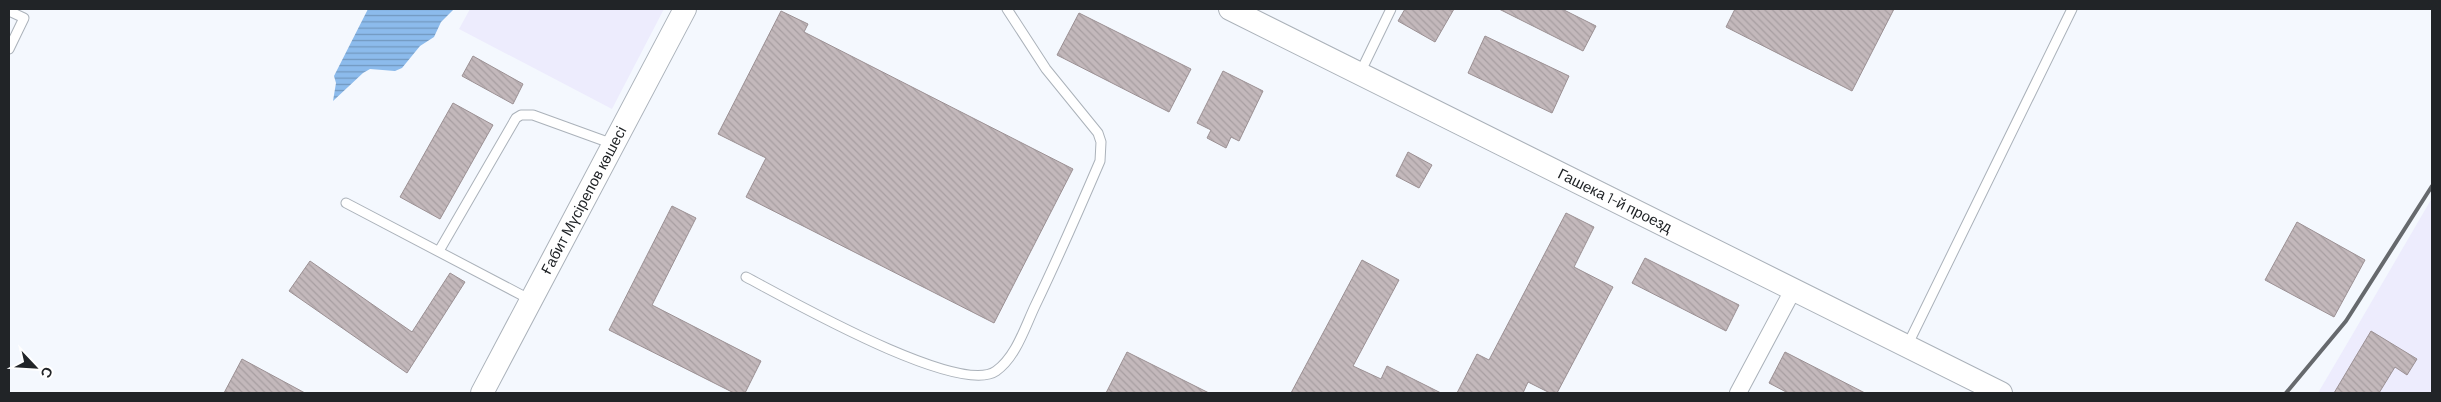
<svg xmlns="http://www.w3.org/2000/svg" width="2441" height="402" viewBox="0 0 2441 402" font-family="Barlow,sans-serif">
<style>
.commercial{fill:#edecfd}
.water{fill:url(#water-rules)}
.building{fill:url(#building-back-hatch);stroke:#9b9093}
.lines{fill:none;stroke-linecap:round;stroke-linejoin:round}
.service-casing{stroke:#abb2ba;stroke-width:11}
.minor-casing{stroke:#abb2ba;stroke-width:18}
.secondary-casing{stroke:#abb2ba;stroke-width:24}
.service{stroke:#fff;stroke-width:9}
.minor{stroke:#fff;stroke-width:16}
.secondary{stroke:#fff;stroke-width:22}
.rail{stroke:#66696d;stroke-width:4}
.labels{text-anchor:middle;stroke-width:4;stroke-linejoin:round;paint-order:stroke}
.street-label{font-size:15px;fill:#212427;stroke:#fff}
</style>
<defs>
<pattern id="water-rules" width="6" height="5" patternUnits="userSpaceOnUse" patternTransform="scale(1.25)"><rect width="6" height="5" fill="#8cbbec"/><path d="M0 2.5h6" fill="none" stroke="#7298bf"/></pattern>
<pattern id="building-back-hatch" width="6" height="6" patternUnits="userSpaceOnUse" patternTransform="scale(1.25)"><rect width="6" height="6" fill="#c3b8bb"/><path d="M-1 5l2 2M0 0l6 6M5-1l2 2" fill="none" stroke="#a79ea1"/></pattern>
</defs>
<rect width="100%" height="100%" fill="#f4f8fe"/>
<g class="commercial">
<path d="M470,9H664L612,109L459,29Z"/>
<path d="M2432,198V393H2318L2351,337Z"/>
</g>
<path class="water" d="M368,9H454L441,22L434,37L420,46L402,68L395,71L370,69L363,73L333,101L336,83L334,76Z"/>
<g class="building">
<path d="M1405,9H1454L1435,42L1398,21Z"/>
<path d="M1499,9H1562L1596,26L1583,51Z"/>
<path d="M1735,9H1894L1852,91L1726,27Z"/>
<path d="M781,11L808,24L804,32L1073,169L994,323L746,197L766,158L718,134Z"/>
<path d="M1079,13L1191,69L1169,112L1057,55Z"/>
<path d="M1485,36L1569,76L1552,113L1468,73Z"/>
<path d="M473,56L523,84L513,104L462,76Z"/>
<path d="M1223,71L1263,91L1239,141L1231,137L1226,148L1207,138L1211,130L1197,123Z"/>
<path d="M453,103L493,125L440,219L400,197Z"/>
<path d="M1408,152L1432,165L1419,188L1396,176Z"/>
<path d="M672,206L696,218L652,305L761,361L745,393H734L609,330Z"/>
<path d="M1566,213L1594,227L1574,267L1613,287L1557,393H1550L1528,382L1523,393H1457L1477,354L1489,360Z"/>
<path d="M2297,222L2365,260L2334,317L2265,280Z"/>
<path d="M1645,258L1739,305L1726,331L1632,283Z"/>
<path d="M1362,260L1399,280L1353,366L1381,379L1387,366L1441,393H1291Z"/>
<path d="M310,261L412,332L450,273L465,282L407,373L289,291Z"/>
<path d="M2371,331L2417,359L2407,375L2395,367L2379,393H2334Z"/>
<path d="M1127,352L1209,393H1106Z"/>
<path d="M1785,352L1865,393H1788L1769,383Z"/>
<path d="M242,359L305,393H224Z"/>
</g>
<g class="lines">
<g class="service-casing">
<g id="service">
<path d="M9,11L24,18L9,49"/>
<path d="M1360,73L1391,9"/>
<path d="M346,203L531,300"/>
<path d="M439,251L516,118L521,115H533L613,144"/>
<path d="M746,277C786,298 959,397 996,371C1016,357 1025,327 1035,306C1058,258 1079,210 1100,161L1101,142L1098,133L1046,69L1007,9"/>
<path d="M1907,346L2072,9"/>
</g>
</g>
<g class="minor-casing">
<path id="minor" d="M1738,393L1793,290"/>
</g>
<g class="secondary-casing">
<g id="secondary">
<path id="s1" d="M1230,9L2001,393"/>
<path id="s2" d="M482,393L685,9"/>
</g>
</g>
<use href="#service" class="service"/>
<use href="#minor" class="minor"/>
<use href="#secondary" class="secondary"/>
<path class="rail" d="M2286,393L2346,321L2432,186"/>
</g>
<g class="labels">
<g class="street-label">
<text dy="5" stroke="none"><textPath href="#s2" startOffset="218">Ғабит Мүсірепов көшесі</textPath></text>
<text dy="5" stroke="none"><textPath href="#s1" startOffset="430">Гашека 1-й проезд</textPath></text>
</g>
</g>
<rect width="2441" height="402" fill="none" stroke="#212427" stroke-width="20"/>
<g transform="translate(35 367) rotate(115)" stroke="#ffffff" stroke-width="4" paint-order="stroke">
<path d="M0-4L9 19L0 12L-9 19Z" fill="#212427"/>
<text y="-8" font-size="14" font-weight="bold" text-anchor="middle" fill="#212427">С</text>
</g>
</svg>
